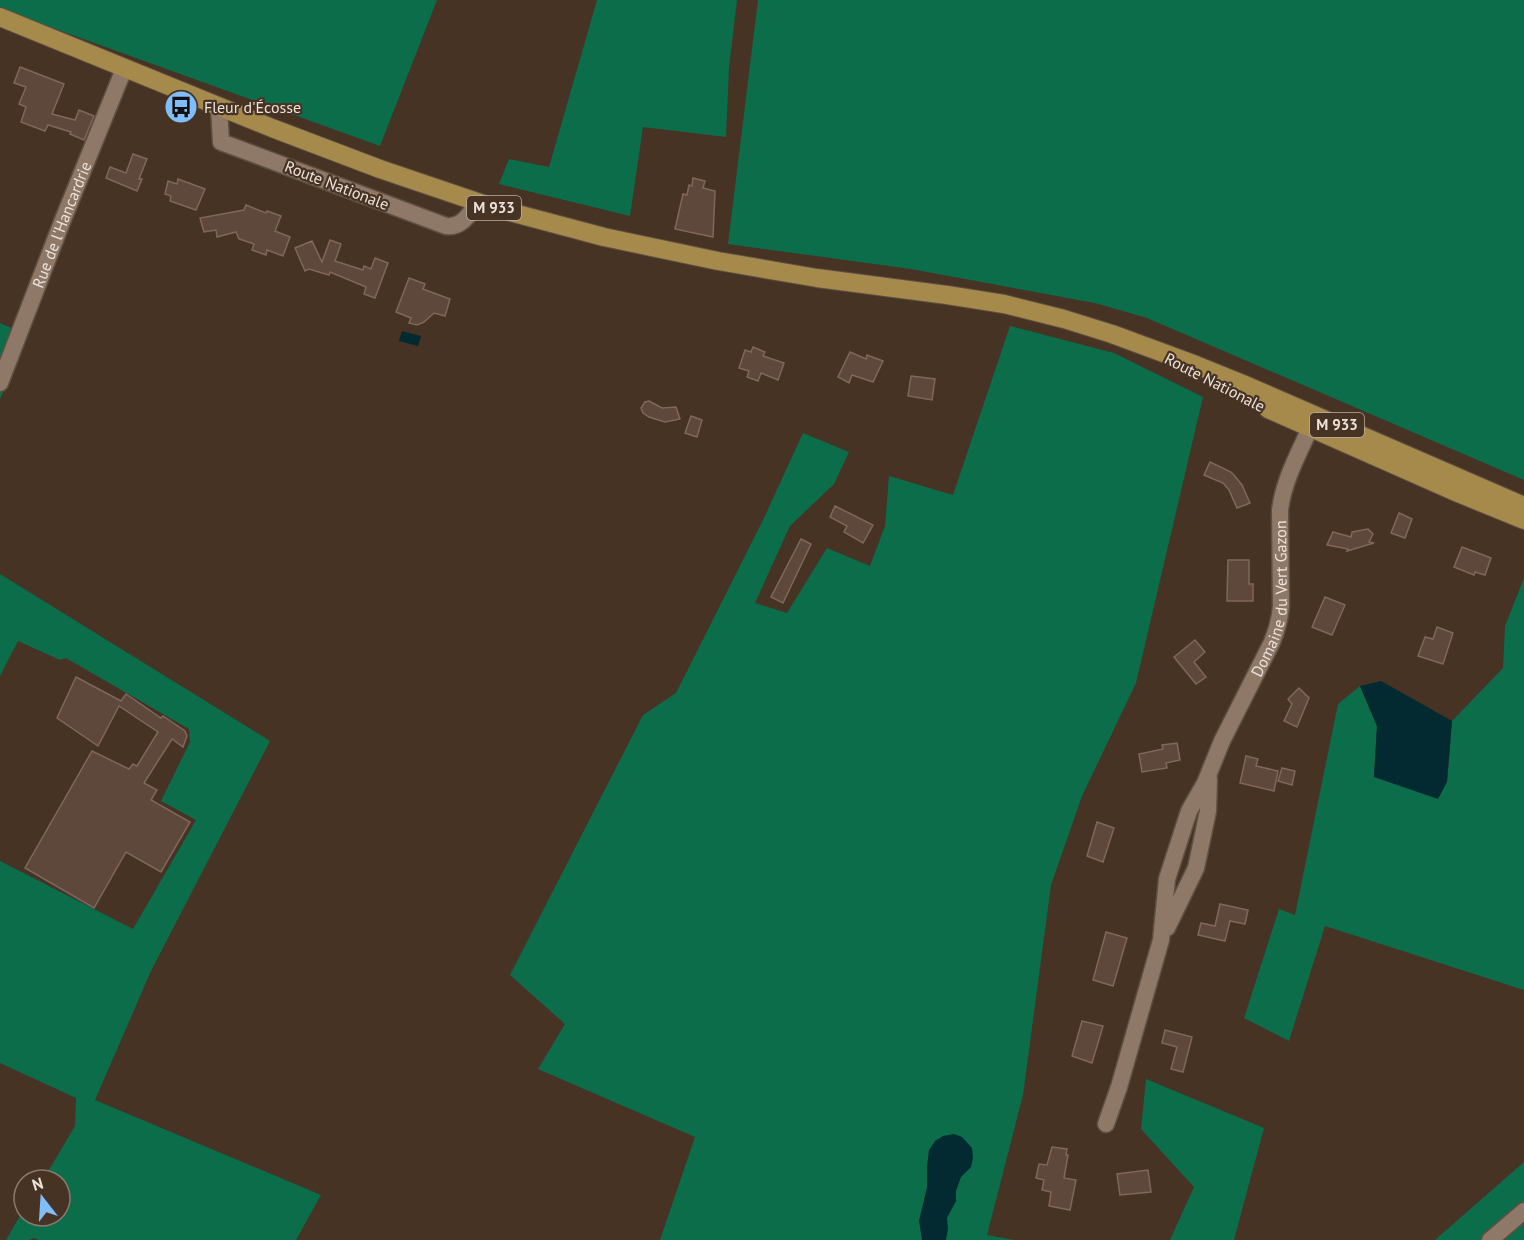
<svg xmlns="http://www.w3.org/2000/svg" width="1524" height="1240" viewBox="0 0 1524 1240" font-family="'PT Sans',sans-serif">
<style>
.green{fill:#0c6d4b}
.water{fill:#032a31}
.building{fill:#5e473b;stroke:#7f675b;stroke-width:1.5}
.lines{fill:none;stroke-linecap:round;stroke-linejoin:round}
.minor-casing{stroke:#5e4f41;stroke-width:19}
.major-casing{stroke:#5e4f41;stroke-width:20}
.minor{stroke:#8e7867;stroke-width:16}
.major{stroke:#a58a4b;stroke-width:18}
.labels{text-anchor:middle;stroke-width:4.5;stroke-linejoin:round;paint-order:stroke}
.shield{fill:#463324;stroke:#bcaea3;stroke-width:1.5}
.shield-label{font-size:15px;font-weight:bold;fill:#eee2d9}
.poi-label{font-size:16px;fill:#eee2d9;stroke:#463324;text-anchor:start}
.street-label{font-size:16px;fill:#eee2d9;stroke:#463324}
</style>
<rect width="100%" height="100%" fill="#463324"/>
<g class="green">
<path d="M0,0H437L380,146L0,9Z"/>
<path d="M597,0H737L729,68L726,137L643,127L630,216L499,184L509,159L549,167Z"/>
<path d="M758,0H1524V480L1147,318L1095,303L911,269L728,244Z"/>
<path d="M0,323L28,335L0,399Z"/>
<path d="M1010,326L1114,353L1203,397L1136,683L1082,796L1051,885L1023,1095L987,1235L1014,1240H660L695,1137L538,1069L565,1024L510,975L643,715L676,693L764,518L803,433L849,452L834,484L790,526L755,603L787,613L827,548L870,566L885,526L889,476L953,495Z"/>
<path d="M0,574L270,741L151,971L95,1100L321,1195L296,1240H39L34,1238L29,1240H6L24,1209V1216H60V1180H43L75,1126L76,1098L0,1063V861L133,929L196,820L161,801L190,742L189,729L66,658L60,660L18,641L0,676Z"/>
<path d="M1524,578V990L1325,926L1289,1041L1244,1018L1279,909L1295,915L1338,704L1360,686L1377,726L1374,777L1447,782L1452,721L1503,668L1505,626Z"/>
<path d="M1146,1079L1264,1128L1234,1240H1170L1194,1187L1141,1129Z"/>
<path d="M1524,1162V1240H1435Z"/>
</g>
<g class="water">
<path d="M402,331L421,336L418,346L399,341Z"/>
<path d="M1381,681L1452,721L1447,782L1438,799L1374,777L1377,726L1360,686Z"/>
<path d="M954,1134L962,1137L972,1148L973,1158L971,1167L961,1177L956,1191V1201L947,1218L948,1229L946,1240H922L919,1221L927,1187V1166L929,1150L935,1141L943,1136Z"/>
</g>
<g class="building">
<path d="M20,67L64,84L52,114L75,120L79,110L94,116L84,140L70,134L71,132L48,125L45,131L21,122L26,107L19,104L26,87L14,83Z"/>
<path d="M133,154L147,159L139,179H142L137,191L106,178L110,167L126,173Z"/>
<path d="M693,178L705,181L703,188L715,191L713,237L675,229L683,194L687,195L689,185L692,186Z"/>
<path d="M178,179L205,189L196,210L170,201L171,196L165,194L168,181L177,184Z"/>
<path d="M246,205L266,213L267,211L281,216L275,231L290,237L283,256L267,250L266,255L252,250L254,244L239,239L236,232L217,237L216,230L204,232L200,218L244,210Z"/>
<path d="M330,240L341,244L335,261L363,270L364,266L371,269L375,258L388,263L375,298L364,294L366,287L330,272L329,275L309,269L305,271L295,248L312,241L322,262Z"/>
<path d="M409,278L425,284L423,289L450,299L445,316L434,313L424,322L417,325L409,323L411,318L396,312Z"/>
<path d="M753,347L765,352L763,356L784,363L778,380L761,373L758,381L747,377L749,371L739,368L745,350L751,352Z"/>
<path d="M850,352L866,359L867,355L883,361L873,382L852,375L849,383L838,377Z"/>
<path d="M911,376L935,379L932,400L908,396Z"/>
<path d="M649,401L662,408L676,407L680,419L665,422L649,417L643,413L641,408L645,402Z"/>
<path d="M691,416L702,420L697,437L685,433Z"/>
<path d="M1210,462L1231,472L1234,475L1242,485L1250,503L1237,508L1229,490L1223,483L1204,475Z"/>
<path d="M835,506L873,525L863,543L844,532L847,526L830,517Z"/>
<path d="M1399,513L1412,519L1405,538L1391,533Z"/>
<path d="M1368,529L1373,534L1369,542L1374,543L1347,551L1348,549L1327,545L1333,532L1351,537L1352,532Z"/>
<path d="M801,539L811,544L783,603L771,597Z"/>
<path d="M1462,547L1491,558L1485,575L1475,572L1474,575L1454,567Z"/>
<path d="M1228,560H1249V584H1253V601H1227Z"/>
<path d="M1325,597L1345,605L1332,635L1312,627Z"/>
<path d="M1437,627L1453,633L1443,664L1418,656L1425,637L1433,639Z"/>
<path d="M1195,640L1205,652L1194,662L1206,677L1196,684L1174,657Z"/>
<path d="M76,677L121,701L126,694L161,718L163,716L185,731L187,736L183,747L172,739L144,783L157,790L151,800L190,822L161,872L126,852L94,908L25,868L92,751L129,769L133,764L137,766L158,732L119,706L98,746L57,718Z"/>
<path d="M1299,688L1309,698L1297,727L1284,721L1292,704L1288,699Z"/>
<path d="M1177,743L1180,760L1166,763L1167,768L1142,772L1139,754L1163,749L1162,745Z"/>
<path d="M1246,756L1258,759L1256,766L1278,771L1274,791L1240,783Z"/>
<path d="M1282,768L1295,771L1292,785L1278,781Z"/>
<path d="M1097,822L1114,828L1103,862L1087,856Z"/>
<path d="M1220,904L1248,910L1245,924L1230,921L1225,941L1198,935L1201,923L1215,926Z"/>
<path d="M1106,932L1127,938L1113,986L1093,980Z"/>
<path d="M1082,1021L1103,1026L1092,1063L1072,1056Z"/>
<path d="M1165,1030L1192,1037L1183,1072L1171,1069L1177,1047L1162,1043Z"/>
<path d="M1052,1147L1067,1149L1066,1155H1068L1064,1178L1076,1180L1070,1210L1049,1206L1051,1192L1042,1190L1044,1180L1036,1178L1039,1164L1047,1165Z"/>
<path d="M1148,1170L1151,1192L1120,1195L1117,1174Z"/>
</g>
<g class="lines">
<g class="minor-casing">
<g id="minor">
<path d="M219,107L221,142L446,226C462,228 469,214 478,203"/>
<path id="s1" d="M0,383L62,222L124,69"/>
<path d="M1167,928L1196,868L1208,811L1209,779"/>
<path id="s2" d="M1106,1124L1119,1087L1161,940L1167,879L1189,811L1205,783L1222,741L1272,642C1277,630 1280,619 1281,606L1280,510C1284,477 1302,448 1315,417"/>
<path d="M1490,1240L1524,1211"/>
</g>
</g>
<g class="major-casing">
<g id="major">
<path d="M0,17L272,128L380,169L495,208L604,237L718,261L817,278L947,295L1004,304L1064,319L1112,334L1196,365L1243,384L1524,506"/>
<path d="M1268,409L1458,493L1524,520"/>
</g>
</g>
<use href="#minor" class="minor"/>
<use href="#major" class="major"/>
</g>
<defs>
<g id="bus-disc" transform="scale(1.725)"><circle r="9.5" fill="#81bdfa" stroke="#463324"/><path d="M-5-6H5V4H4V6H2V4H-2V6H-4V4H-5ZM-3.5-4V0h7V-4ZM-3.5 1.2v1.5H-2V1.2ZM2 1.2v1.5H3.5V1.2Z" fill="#111"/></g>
</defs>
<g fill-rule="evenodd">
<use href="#bus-disc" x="181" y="107"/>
</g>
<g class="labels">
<g class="shield">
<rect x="467" y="196" width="54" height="24" rx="4.5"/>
<rect x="1310" y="413" width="54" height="24" rx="4.5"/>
</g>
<g class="shield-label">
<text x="494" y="213">M 933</text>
<text x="1337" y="430">M 933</text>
</g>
<g class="poi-label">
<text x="204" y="113">Fleur d'Écosse</text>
</g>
<g class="street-label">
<text transform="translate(337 185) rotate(21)" y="6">Route Nationale</text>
<text dy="6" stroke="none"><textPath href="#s1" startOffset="170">Rue de l'Hancardrie</textPath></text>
<text transform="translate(1215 382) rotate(27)" y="6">Route Nationale</text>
<text dy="6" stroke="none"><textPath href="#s2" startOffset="556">Domaine du Vert Gazon</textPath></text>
</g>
</g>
<g transform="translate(42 1198) rotate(343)"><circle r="28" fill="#463324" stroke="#89796c" stroke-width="1.5"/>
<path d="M0-4.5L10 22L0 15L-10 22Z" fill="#81bdfa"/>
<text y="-9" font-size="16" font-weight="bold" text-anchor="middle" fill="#eee2d9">N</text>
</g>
</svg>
